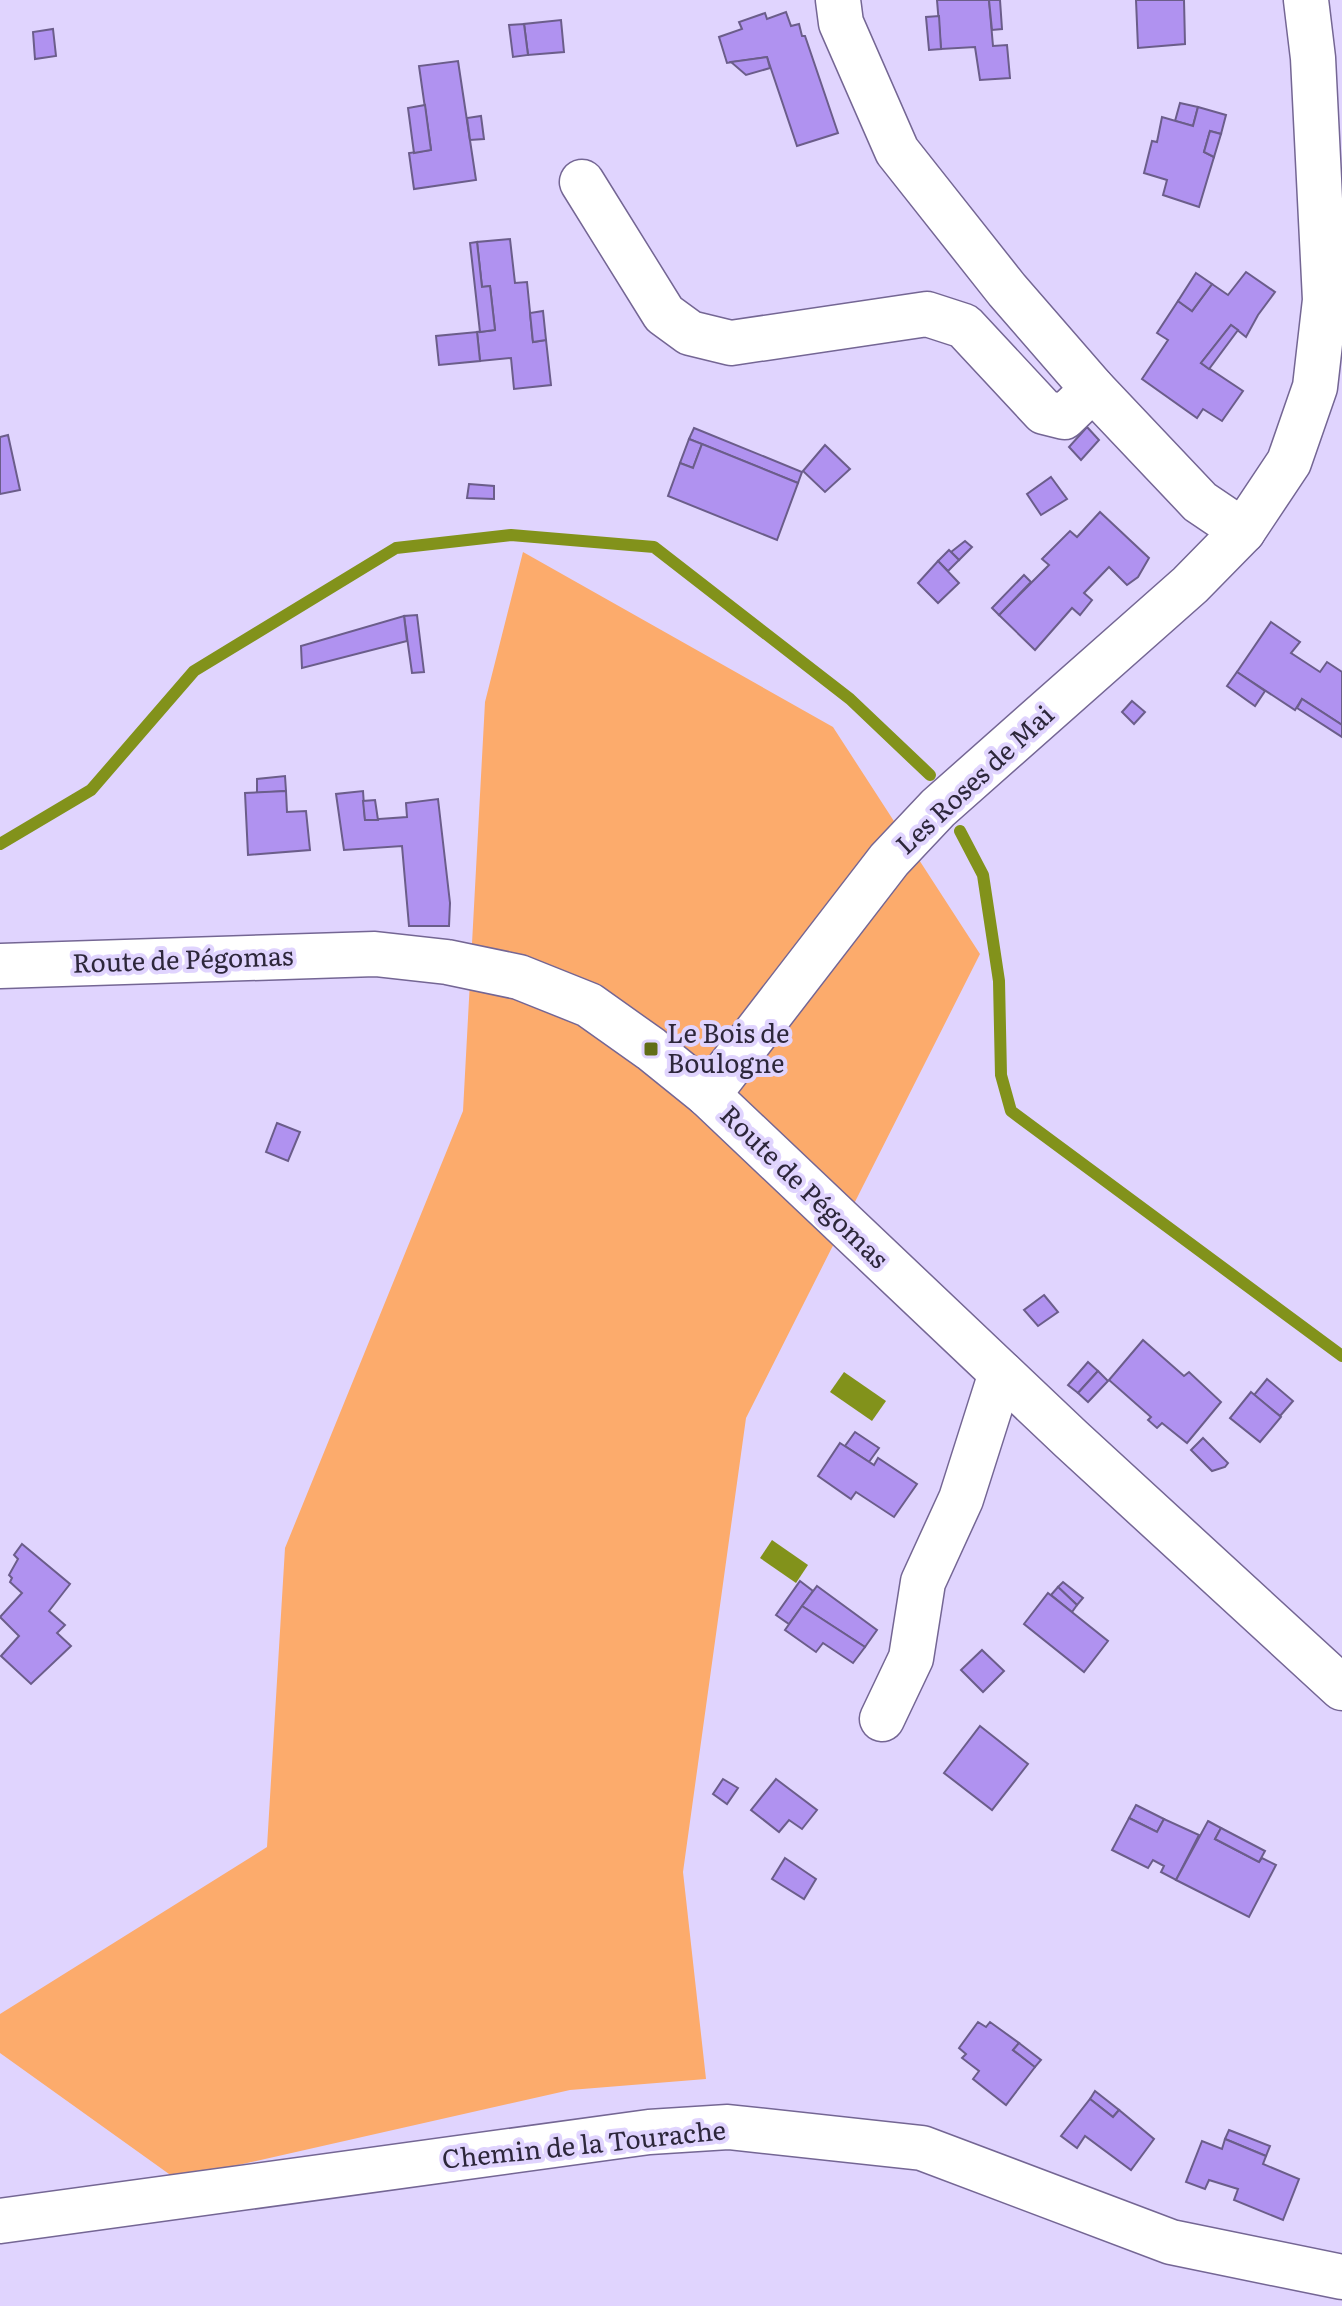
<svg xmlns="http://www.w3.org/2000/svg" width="1342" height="2306" viewBox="0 0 1342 2306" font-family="Literata,serif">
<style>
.green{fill:#fcab6c}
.water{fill:#82921b}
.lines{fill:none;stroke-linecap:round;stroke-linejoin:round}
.stream{stroke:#82921b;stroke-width:12}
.building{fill:#b092f0;stroke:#6b5d8a;stroke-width:2}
.minor-casing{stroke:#746694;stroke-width:47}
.major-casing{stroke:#746694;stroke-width:47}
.minor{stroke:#fff;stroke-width:44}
.major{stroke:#fff;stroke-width:44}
.poi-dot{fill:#616d16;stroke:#e0d4fe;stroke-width:3}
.labels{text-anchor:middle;stroke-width:8;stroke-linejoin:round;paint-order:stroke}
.street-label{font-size:26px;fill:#2d273b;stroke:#e0d4fe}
.poi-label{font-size:26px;fill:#2d273b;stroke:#e0d4fe;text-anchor:start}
</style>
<rect width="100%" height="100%" fill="#e0d4fe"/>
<path class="green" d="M523,552L833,727L980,954L746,1418L683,1872L706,2079L570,2090L176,2179L0,2053V2014L267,1847L285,1548L463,1111L485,702Z"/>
<g class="water">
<path d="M844,1372L886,1401L872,1421L830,1392Z"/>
<path d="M772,1540L808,1565L796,1583L760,1558Z"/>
</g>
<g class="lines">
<g class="stream">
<path d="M960,831L983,875L999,981L1001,1075L1011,1111L1342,1356"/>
<path d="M0,844L91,790L194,671L396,548L511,535L654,547L850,699L930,775"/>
</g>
</g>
<g class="building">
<path d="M937,0H989L993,46L1007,45L1010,78L980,80L975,47L941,49Z"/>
<path d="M989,0H1000L1002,29L992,30Z"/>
<path d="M1136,0H1184L1185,44L1138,48Z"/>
<path d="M786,12L791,26L799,24L802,36H805L838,133L797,146L767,57L727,63L719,37L742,29L739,22L765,13L767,19Z"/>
<path d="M939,16L941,49L929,50L926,17Z"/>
<path d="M561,20L564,52L528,55L524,24Z"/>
<path d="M524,24L528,55L513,57L509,25Z"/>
<path d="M53,29L56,56L35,59L33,32Z"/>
<path d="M767,57L770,68L746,75L731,62Z"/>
<path d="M458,61L476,180L414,189L409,153L431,150L419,66Z"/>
<path d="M1180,103L1198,107L1193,126L1175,121Z"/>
<path d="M425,105L431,150L414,153L408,108Z"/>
<path d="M1198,107L1226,115L1221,134L1210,131L1204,152L1214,157L1199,207L1163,195L1167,180L1144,173L1152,141L1157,142L1162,117L1193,126Z"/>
<path d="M481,116L484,139L470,140L467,118Z"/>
<path d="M1210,131L1221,134L1214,157L1204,152Z"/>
<path d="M510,239L515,283L527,282L533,342L546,340L551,385L514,389L511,358L480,361L477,332L495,330L490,286L482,287L477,242Z"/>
<path d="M477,242L482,287L490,286L495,330L480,332L470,243Z"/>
<path d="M1246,272L1275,292L1258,315L1246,337L1231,325L1201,363L1243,391L1222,421L1203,409L1197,418L1142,379L1168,340L1157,333L1178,301L1192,311L1212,284L1228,295Z"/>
<path d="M1196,273L1212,284L1192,311L1178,301Z"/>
<path d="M543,311L546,340L533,342L530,313Z"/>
<path d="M1231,325L1238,330L1209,369L1201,363Z"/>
<path d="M477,332L480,361L439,365L436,336Z"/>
<path d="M1087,427L1099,440L1081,460L1069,447Z"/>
<path d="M694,428L802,472L798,483L689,439Z"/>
<path d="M8,435L20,490L0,494V437Z"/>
<path d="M689,439L702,444L693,468L680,463Z"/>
<path d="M702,444L798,483L777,540L668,496L680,463L693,468Z"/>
<path d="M825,445L850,469L825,492L803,471Z"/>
<path d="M1051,477L1067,499L1041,515L1027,494Z"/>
<path d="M469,484L494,486V499L467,498Z"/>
<path d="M1100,512L1149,558L1138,577L1127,585L1109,567L1084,593L1092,600L1080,615L1072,608L1035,650L999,615L1049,565L1042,559L1070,531L1077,537Z"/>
<path d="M965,541L972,547L959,560L951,552Z"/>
<path d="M949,550L959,560L948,571L938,561Z"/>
<path d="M938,561L959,583L938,603L918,583Z"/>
<path d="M1024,575L1031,582L999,615L992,608Z"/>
<path d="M417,615L424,672L412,673L404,616Z"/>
<path d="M404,616L407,641L302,668L301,646Z"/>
<path d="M1271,622L1300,642L1291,653L1320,672L1327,662L1342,672V725L1302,699L1295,710L1237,672Z"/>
<path d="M1237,672L1265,691L1255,706L1227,686Z"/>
<path d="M1302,699L1342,725V737L1297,708Z"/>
<path d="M1132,701L1145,712L1134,724L1122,712Z"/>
<path d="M285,776L286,791L257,793V779Z"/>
<path d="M286,791L287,812L306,811L310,850L248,855L245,793Z"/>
<path d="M363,791L365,820L407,817L406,803L438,799L450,903L449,926H409L402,846L344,850L336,794Z"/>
<path d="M375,800L378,820H365L363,801Z"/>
<path d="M277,1123L300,1132L288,1161L266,1152Z"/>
<path d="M1044,1295L1058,1312L1038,1326L1024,1310Z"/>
<path d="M1143,1340L1184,1376L1189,1372L1221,1402L1187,1443L1162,1423L1157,1428L1148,1420L1151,1417L1109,1380Z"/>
<path d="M1088,1362L1098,1371L1078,1393L1068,1385Z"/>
<path d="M1098,1371L1108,1381L1088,1402L1078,1393Z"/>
<path d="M1267,1379L1293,1401L1280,1416L1254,1395Z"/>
<path d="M1251,1392L1281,1417L1260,1442L1230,1418Z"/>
<path d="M855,1432L879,1448L869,1462L845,1446Z"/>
<path d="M1203,1438L1228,1463L1225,1467L1212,1471L1191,1450Z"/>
<path d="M840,1443L874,1465L878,1458L917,1484L894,1517L856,1492L851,1499L818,1476Z"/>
<path d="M22,1544L70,1584L49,1611L65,1625L57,1633L71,1646L31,1684L1,1656L19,1636L0,1617L22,1593L10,1582L12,1578L9,1575L18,1559L14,1555Z"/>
<path d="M800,1581L813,1591L789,1624L776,1615Z"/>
<path d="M1063,1582L1083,1598L1077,1605L1058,1587Z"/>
<path d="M817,1586L877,1630L865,1647L802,1606Z"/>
<path d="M1058,1587L1077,1605L1072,1612L1051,1595Z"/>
<path d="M1048,1593L1108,1641L1084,1672L1024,1624Z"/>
<path d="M802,1606L865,1647L853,1663L823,1643L816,1652L785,1630Z"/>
<path d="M982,1650L1004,1671L983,1692L961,1670Z"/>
<path d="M980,1726L1028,1764L992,1810L944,1773Z"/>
<path d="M723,1779L738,1788L727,1804L713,1794Z"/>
<path d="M776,1779L817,1810L802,1829L789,1820L779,1832L751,1810Z"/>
<path d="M1136,1805L1164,1819L1157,1832L1129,1818Z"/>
<path d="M1129,1818L1157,1832L1164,1819L1199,1835L1176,1880L1161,1872L1164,1866L1153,1860L1148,1868L1112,1850Z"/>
<path d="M1208,1821L1221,1828L1215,1839L1259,1862L1262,1858L1276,1865L1249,1917L1176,1880Z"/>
<path d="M1221,1828L1265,1851L1259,1862L1215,1839Z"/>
<path d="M785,1858L816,1879L804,1899L772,1879Z"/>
<path d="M978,2022L986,2027L990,2022L1019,2043L1013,2050L1035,2067L1006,2105L973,2079L979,2071L962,2058L966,2054L959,2048Z"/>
<path d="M1019,2043L1041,2060L1035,2067L1013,2050Z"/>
<path d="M1095,2091L1119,2110L1113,2117L1090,2099Z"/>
<path d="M1090,2099L1113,2117L1119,2110L1154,2139L1131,2170L1085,2136L1077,2148L1061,2136Z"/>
<path d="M1229,2130L1270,2146L1266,2156L1225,2139Z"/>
<path d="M1225,2139L1266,2156L1263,2164L1299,2179L1283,2220L1234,2200L1238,2189L1209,2180L1205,2189L1186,2182L1202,2141L1222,2149Z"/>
</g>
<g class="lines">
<g class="minor-casing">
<g id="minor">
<path d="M838,0L841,23L897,151L1007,290L1093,389L1200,502L1243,531"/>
<path d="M582,182L664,314L690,333L731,343L927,314L964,326L1044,412L1064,417L1093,389"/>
<path d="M708,1095L889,860L938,808L1190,585L1243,531L1289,462L1315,387L1325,300L1313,58L1306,0"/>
<path d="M882,1719L911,1658L923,1582L961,1499L1001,1373"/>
<path d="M0,2221L649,2132L728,2127L922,2148L1171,2242L1342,2277"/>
</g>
</g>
<g class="major-casing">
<path id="major" d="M0,966L375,954L447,962L519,977L589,1005L651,1049L708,1095L1071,1439L1342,1688"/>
</g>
<use href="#minor" class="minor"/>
<use href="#major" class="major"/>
</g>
<rect class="poi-dot" x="643" y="1041" width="16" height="16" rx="4"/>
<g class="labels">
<g class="street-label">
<text transform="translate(975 780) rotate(-43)" y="9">Les Roses de Mai</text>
<text transform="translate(183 960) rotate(-2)" y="9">Route de Pégomas</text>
<text transform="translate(804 1187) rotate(44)" y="9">Route de Pégomas</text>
<text transform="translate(584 2145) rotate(-6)" y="9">Chemin de la Tourache</text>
</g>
<g class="poi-label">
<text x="667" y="1043">Le Bois de<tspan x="667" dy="30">Boulogne</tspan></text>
</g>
</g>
</svg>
